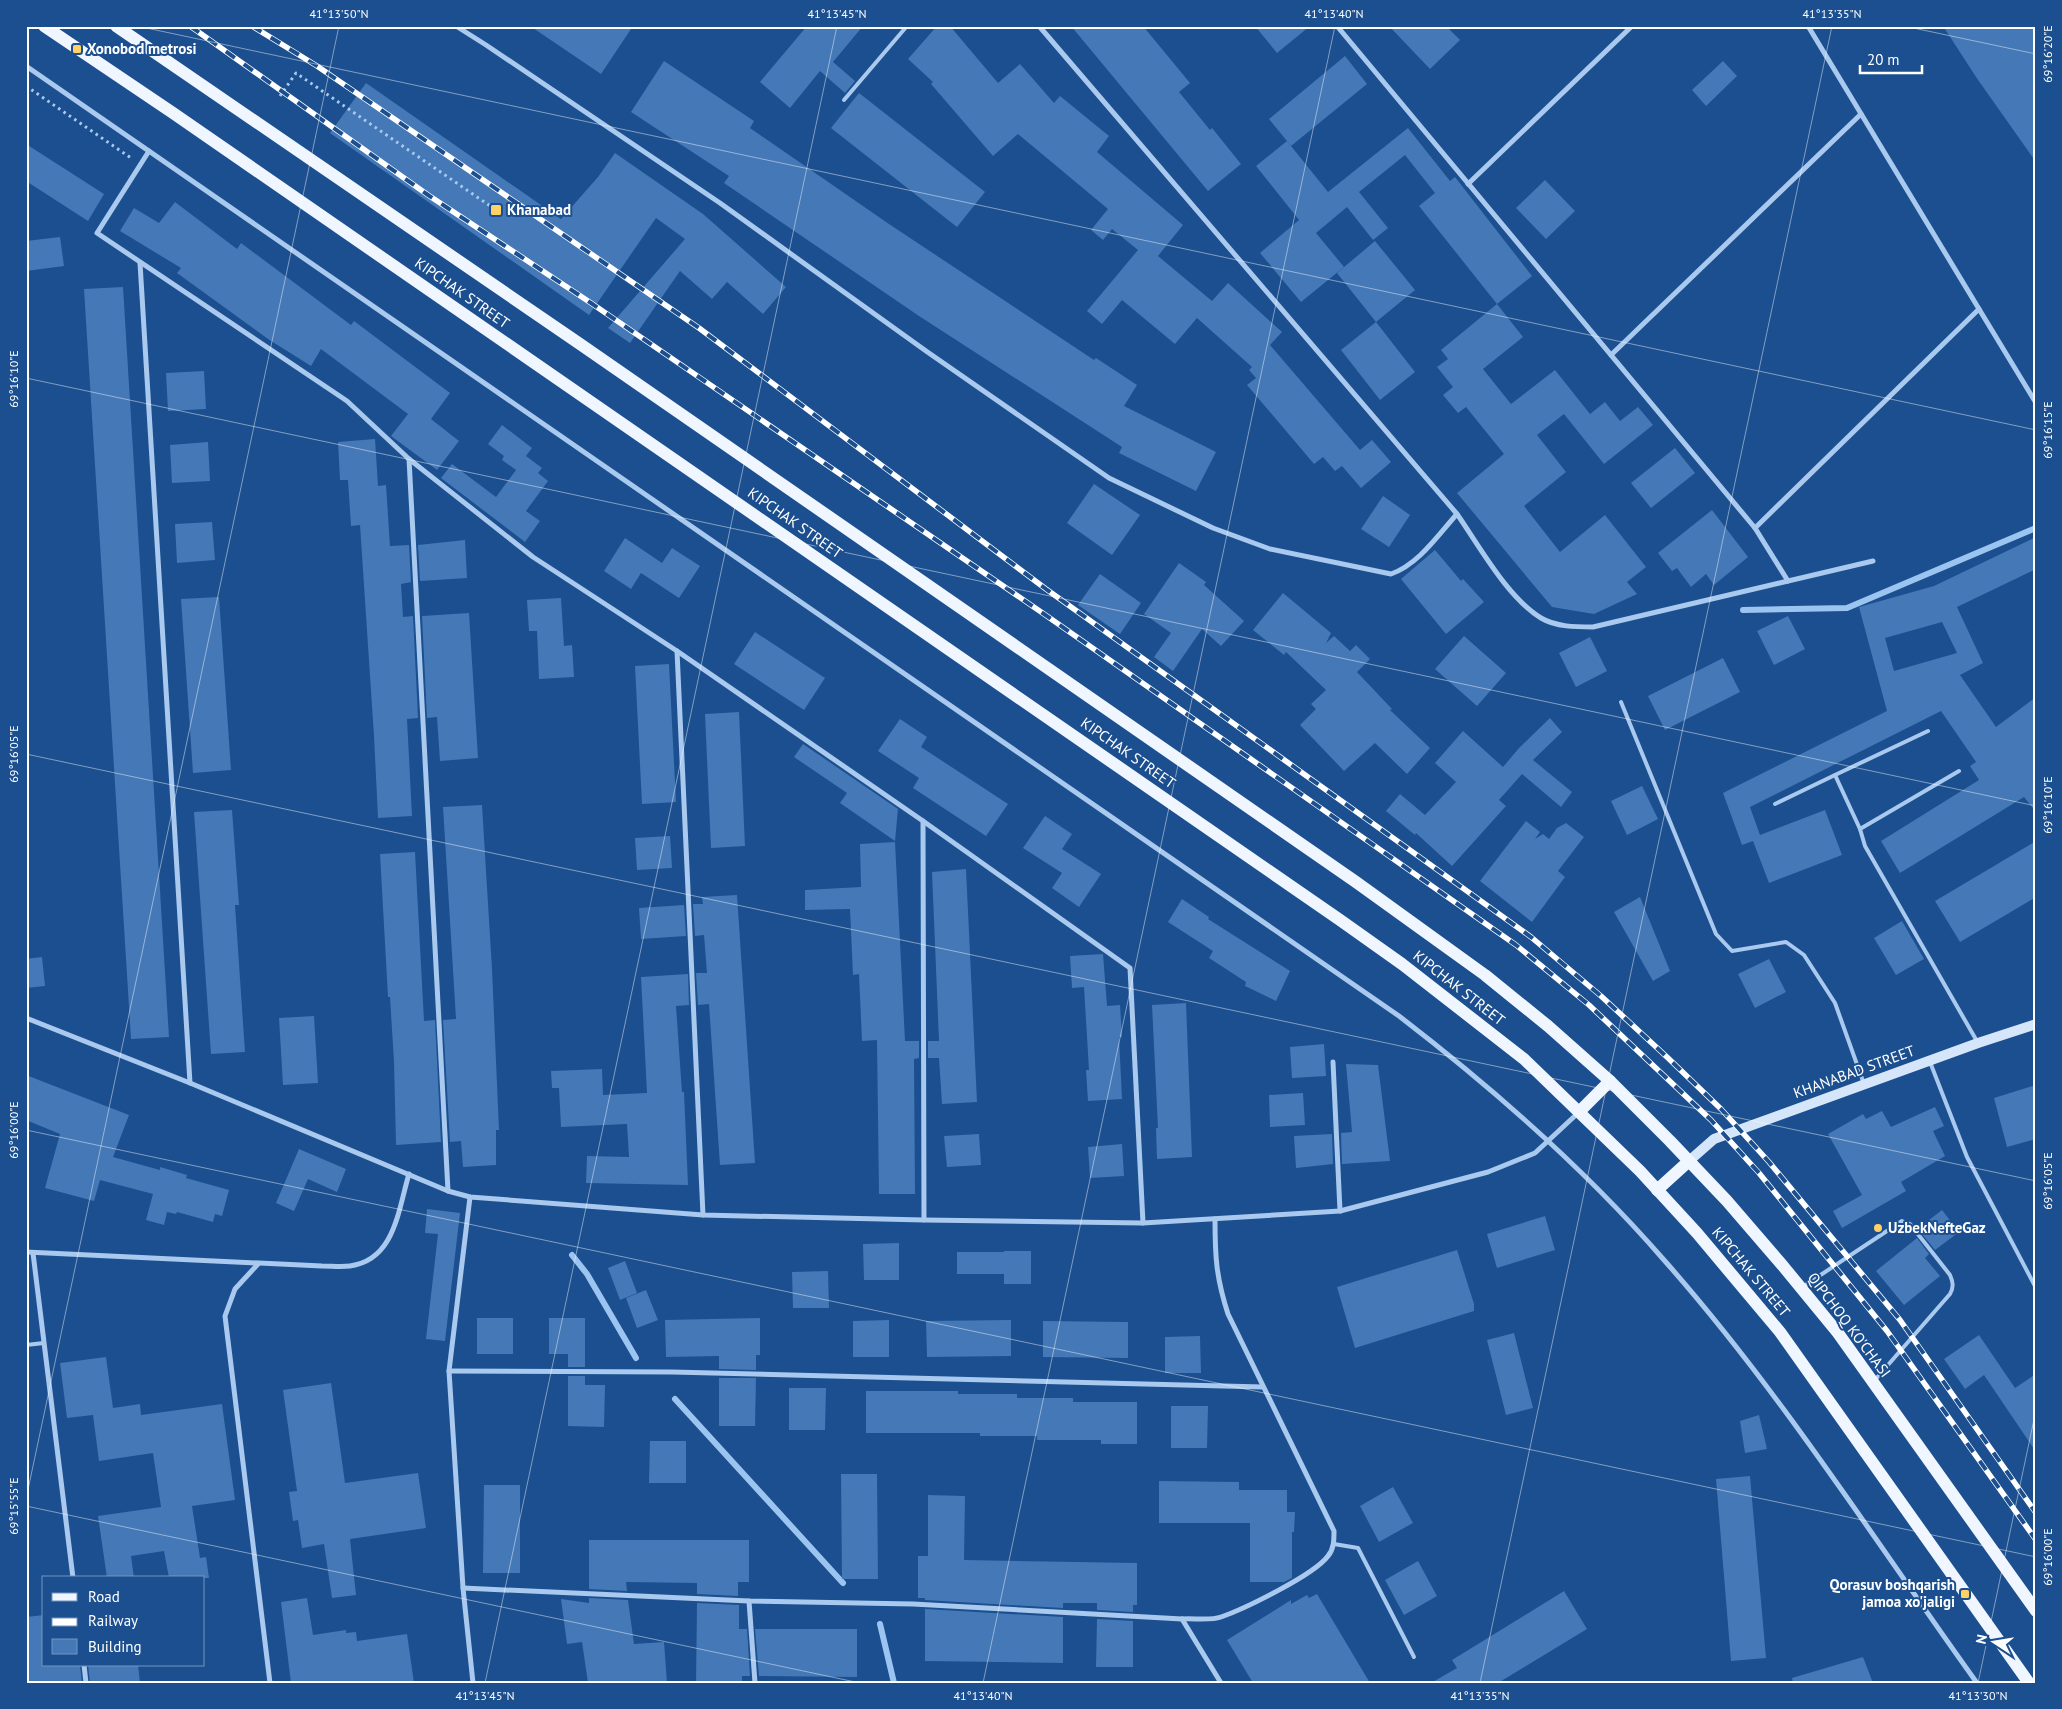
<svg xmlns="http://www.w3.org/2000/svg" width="2062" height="1709" viewBox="0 0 2062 1709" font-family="'PT Sans',sans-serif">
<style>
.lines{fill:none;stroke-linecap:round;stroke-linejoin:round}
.stream{stroke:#9cc4f0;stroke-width:6}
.building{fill:#4478b7;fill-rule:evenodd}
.path{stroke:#a9c9ee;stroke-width:3;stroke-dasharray:2.5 4;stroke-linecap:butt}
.service{stroke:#a9c9ee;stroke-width:4}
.minor{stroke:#a9c9ee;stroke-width:5}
.secondary{stroke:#d6e6fa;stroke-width:10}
.primary{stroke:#f0f6ff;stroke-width:12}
.rail-casing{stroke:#fff;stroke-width:5.5}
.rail{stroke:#1b4f8f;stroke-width:4;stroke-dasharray:11;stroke-linecap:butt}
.ticks{fill:none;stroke:#fff;stroke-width:1;stroke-opacity:0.45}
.poi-dot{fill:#ffd166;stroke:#1b4f8f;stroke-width:2}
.labels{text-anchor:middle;stroke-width:4;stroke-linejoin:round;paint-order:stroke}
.poi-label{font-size:15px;font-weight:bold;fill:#fff;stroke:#1b4f8f;text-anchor:start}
.street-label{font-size:15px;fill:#fff;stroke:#1b4f8f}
.neatline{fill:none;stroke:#fff;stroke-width:2}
.ticks-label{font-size:12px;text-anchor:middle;fill:#fff}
</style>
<rect width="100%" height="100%" fill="#1b4f8f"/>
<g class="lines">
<g class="stream">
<path d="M1743,610L1847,608L2036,528"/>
<path d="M572,1255L587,1274L636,1358"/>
<path d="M675,1399L843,1583"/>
<path d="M880,1624L894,1683"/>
</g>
</g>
<g class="building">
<path d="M530,26H633L601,74Z"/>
<path d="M807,26H863L833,62L855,81L845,93L820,71L790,108L760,82Z"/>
<path d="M937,26H950L998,83L1020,64L1054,103L1060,96L1109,136L1097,152L1183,225L1158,256L1212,301L1228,283L1282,332L1270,345L1360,450L1372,440L1391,462L1361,488L1342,466L1335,471L1323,457L1314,464L1247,385L1256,378L1249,370L1252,367L1197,318L1175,344L1122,300L1102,324L1087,311L1138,250L1112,229L1103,240L1091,230L1108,209L1018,134L993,156L931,84L933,82L908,59Z"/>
<path d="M1071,26H1143L1190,83L1179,92L1210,130L1212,128L1241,164L1208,191Z"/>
<path d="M1255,26H1310L1277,53Z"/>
<path d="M1389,26H1446L1460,40L1430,69Z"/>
<path d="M1943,26H2036V162L1976,77Z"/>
<path d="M1345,56L1367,84L1291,146L1269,119Z"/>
<path d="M664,61L754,121L750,128L889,224L1094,360L1096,358L1137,385L1124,406L1216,452L1196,491L1119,453L1122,447L919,316L724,183L729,176L631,112Z"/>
<path d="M1723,61L1737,76L1706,106L1692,90Z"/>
<path d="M366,83L561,219L598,177L615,153L703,214L786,287L763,314L727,282L712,299L680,271L630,343L608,328L685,239L656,218L589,315L330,133Z"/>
<path d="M859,93L985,192L957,227L831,128Z"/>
<path d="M1408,128L1450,181L1455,177L1532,276L1497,304L1419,206L1435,193L1405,155L1359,192L1388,228L1373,240L1347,207L1316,233L1344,267L1301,302L1260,253L1299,220L1256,166L1287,141L1328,192Z"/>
<path d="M26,144L104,194L88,221L26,181Z"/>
<path d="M1545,180L1575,211L1546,239L1516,208Z"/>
<path d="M175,202L237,249L241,243L351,325L354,321L450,393L431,419L459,441L437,470L391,436L408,414L321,349L311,366L268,339L177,273L181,268L120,231L134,208L159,223Z"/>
<path d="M60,237L64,266L26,271V241Z"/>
<path d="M1375,241L1415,290L1376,322L1337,273Z"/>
<path d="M123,287L169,1037L131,1039L84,289Z"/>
<path d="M1497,304L1523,337L1483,369L1511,404L1555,370L1590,414L1605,402L1620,421L1638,407L1653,425L1604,464L1564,414L1537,435L1566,472L1524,506L1560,552L1605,515L1646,567L1627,582L1637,594L1594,614L1552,607L1457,493L1504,454L1466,407L1458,413L1443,395L1453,387L1437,367L1448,359L1441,350Z"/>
<path d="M1376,322L1415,372L1380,400L1341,350Z"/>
<path d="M204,371L206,409L168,411L166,373Z"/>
<path d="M502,425L532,448L526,456L542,468L538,473L548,481L526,511L540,521L525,542L441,478L452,464L496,497L516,470L502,460L504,456L488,444Z"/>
<path d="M375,439L378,486L386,485L390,546L409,545L411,582L401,584L403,617L413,616L418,718L407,719L412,816L378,818L374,736L360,525L351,526L348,480H340L338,442Z"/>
<path d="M208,442L210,481L172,483L170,445Z"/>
<path d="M1675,448L1695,473L1651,508L1631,483Z"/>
<path d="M1094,484L1140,515L1112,555L1067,523Z"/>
<path d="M1383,496L1410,515L1389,547L1361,529Z"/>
<path d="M1712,510L1748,557L1714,585L1706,574L1691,587L1677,568L1672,571L1658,553Z"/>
<path d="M212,522L215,560L177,563L175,524Z"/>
<path d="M2036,537V569L1957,607L1983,663L1960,675L1996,727L2036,697V812L2024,797L1900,873L1881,841L1979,780L1970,766L1976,762L1941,711L1750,807L1760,835L1825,810L1842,855L1769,883L1753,841L1742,845L1723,793L1887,711L1859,607L1934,586ZM1942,622L1957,653L1894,671L1885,638Z"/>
<path d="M625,538L662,563L672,548L700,566L679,598L641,573L631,589L604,571Z"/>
<path d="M465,540L467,578L420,581L418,545Z"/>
<path d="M1435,550L1461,581L1463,579L1484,602L1446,634L1401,579Z"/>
<path d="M1179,563L1206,582L1204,585L1244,621L1221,646L1202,629L1173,671L1154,657L1171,633L1144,614Z"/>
<path d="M1100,574L1141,603L1120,634L1078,605Z"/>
<path d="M1283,593L1331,633L1326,643L1334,636L1350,651L1356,645L1370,659L1357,672L1392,709L1390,710L1430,748L1407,774L1375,743L1344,771L1300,725L1316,709L1311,704L1326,690L1286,652L1284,655L1253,630Z"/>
<path d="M219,597L231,770L193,773L181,599Z"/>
<path d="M561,598L564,646L572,645L574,677L539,679L537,631H529L527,600Z"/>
<path d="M469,613L478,758L440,761L437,717L427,718L422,616Z"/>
<path d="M1788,616L1805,649L1774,665L1757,631Z"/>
<path d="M755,632L825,678L804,710L734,664Z"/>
<path d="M1464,636L1506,673L1477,706L1435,669Z"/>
<path d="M1590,637L1607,671L1576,687L1559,653Z"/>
<path d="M1723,658L1740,692L1665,730L1648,696Z"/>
<path d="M669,664L676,802L642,804L635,666Z"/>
<path d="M739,712L745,846L711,848L705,714Z"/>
<path d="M1550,718L1562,732L1533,760L1572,792L1561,807L1522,774L1499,800L1506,806L1452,866L1416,833L1415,835L1386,811L1400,794L1425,815L1456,782L1435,763L1463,731L1503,767L1519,748Z"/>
<path d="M900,719L927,737L921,747L1008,804L986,836L913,788L919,778L878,751Z"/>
<path d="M803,744L898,809L895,841L840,803L847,793L794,757Z"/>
<path d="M1642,786L1658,819L1627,835L1611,801Z"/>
<path d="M482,805L492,969L499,1130H496V1165L463,1167L461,1141L450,1142L443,1020L456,1019L443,807Z"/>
<path d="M232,810L239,905H235L245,1052L211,1054L194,812Z"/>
<path d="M1045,816L1072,834L1062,849L1101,874L1079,907L1052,888L1062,873L1023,848Z"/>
<path d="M1526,821L1540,832L1535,839L1543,834L1549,839L1557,828L1566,823L1584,837L1558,871L1565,877L1532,922L1480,881Z"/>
<path d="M670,836L672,868L637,870L635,838Z"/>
<path d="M2036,841V897L1960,942L1935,901Z"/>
<path d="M895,842L905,1041H919V1058L914,1059L915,1194H879L877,1040L862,1041L859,974L853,975L850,909L805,910V890L861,887L860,844Z"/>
<path d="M415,852L424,1021L435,1020L441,1142L396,1145L394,1062L390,997H388L380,854Z"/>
<path d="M966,869L977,1102L942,1104L939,1058H928V1041H939L932,872Z"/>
<path d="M737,895L755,1163L720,1165L709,1004L698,1005L696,973H707L704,935L695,936L693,904H703L702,897Z"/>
<path d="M1640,897L1670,971L1653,981L1614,912Z"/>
<path d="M1182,899L1209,917L1208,919L1290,971L1276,1001L1245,986L1246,982L1209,958L1213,951L1168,922Z"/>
<path d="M684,905L686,936L641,939L639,908Z"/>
<path d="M1902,921L1924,959L1896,975L1874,938Z"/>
<path d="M1103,954L1107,1006L1120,1005L1122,1037H1119L1122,1099L1088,1101L1086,1070H1089L1084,987L1072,988L1070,956Z"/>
<path d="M42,957L45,986L26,988V959Z"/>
<path d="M1769,959L1786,992L1755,1008L1738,974Z"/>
<path d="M688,974L689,1005L676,1006L682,1092H684L688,1185L586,1183L587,1156L629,1157L627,1124L561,1127L559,1088H552L551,1071L602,1069L603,1095L647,1093L641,977Z"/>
<path d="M1186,1003L1192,1157L1157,1159L1156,1128H1158L1152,1005Z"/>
<path d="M314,1016L318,1083L283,1085L279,1018Z"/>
<path d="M1324,1044L1326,1076L1292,1078L1290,1047Z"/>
<path d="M1346,1064L1378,1065L1390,1161L1342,1164L1341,1133L1352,1132Z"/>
<path d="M26,1075L129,1115L113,1157L160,1170V1167L187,1175L186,1178L229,1190L222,1216L215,1214L213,1222L177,1212L176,1214L167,1212L164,1225L146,1220L153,1194L100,1180L94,1201L45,1188L60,1134L26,1120Z"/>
<path d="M2036,1085V1139L2007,1147L1994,1098Z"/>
<path d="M1303,1093L1305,1125L1270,1127L1269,1095Z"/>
<path d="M1935,1107L1944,1126L1933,1131L1945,1156L1901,1182L1906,1191L1842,1228L1833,1211L1862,1195L1828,1134L1863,1114L1866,1119L1882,1111L1891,1127Z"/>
<path d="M979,1134L981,1165L947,1167L944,1136Z"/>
<path d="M1332,1134L1333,1164L1296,1168L1294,1136Z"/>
<path d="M1122,1144L1124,1176L1090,1178L1088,1147Z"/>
<path d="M299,1149L346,1169L337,1192L308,1179L294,1211L276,1203Z"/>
<path d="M427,1209L460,1213L445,1341L426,1339L438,1234L425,1233Z"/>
<path d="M1942,1210L1959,1232L1935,1250L1922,1234L1924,1232L1920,1227Z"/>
<path d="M1545,1216L1555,1250L1497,1268L1487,1234Z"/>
<path d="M1917,1238L1929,1254L1925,1258L1940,1276L1904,1305L1876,1271Z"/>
<path d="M899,1243V1280H864L863,1244Z"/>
<path d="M1457,1250L1474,1304V1311L1355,1348L1337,1287Z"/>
<path d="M1004,1251H1031V1284H1004V1274H957V1252H1004Z"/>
<path d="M625,1261L637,1293L620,1300L608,1268Z"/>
<path d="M828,1271L829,1308H793L792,1272Z"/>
<path d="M646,1290L658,1320L637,1328L626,1298Z"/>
<rect x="477" y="1318" width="36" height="36"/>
<path d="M549,1318H585V1367H568V1354H549Z"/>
<path d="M760,1318V1355H756V1370L719,1369V1356L666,1357L665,1320Z"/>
<path d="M889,1320V1357H853V1321Z"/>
<path d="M1011,1320V1356L927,1357L926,1321Z"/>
<path d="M1043,1321L1128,1322V1358L1043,1357Z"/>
<path d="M1514,1333L1533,1408L1506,1415L1487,1340Z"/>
<path d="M1979,1335L2015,1388L2036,1374V1452L1984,1375L1965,1389L1944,1359Z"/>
<path d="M1200,1336L1201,1373H1165V1337Z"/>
<path d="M106,1357L113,1408L140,1404L141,1415L222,1404L235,1500L192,1506L200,1558L206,1557L209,1578H169L164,1551L131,1556L134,1578H107L98,1516L161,1507L153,1453L99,1461L93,1415L67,1418L60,1363Z"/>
<path d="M568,1376H585V1385H605L604,1427L568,1426Z"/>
<path d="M719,1378H756L755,1426H719Z"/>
<path d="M331,1383L345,1483L418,1473L426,1528L350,1539L356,1595L332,1598L324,1544L302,1548L298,1520L293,1521L289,1492L297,1491L283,1390Z"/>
<path d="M789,1388H826L825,1430H789Z"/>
<path d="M866,1391H958V1394H1017V1398H1073V1402H1137V1444H1101V1440H1037V1436H980V1433H866Z"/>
<path d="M1171,1406H1208L1207,1448H1171Z"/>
<path d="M1759,1415L1767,1449L1745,1453L1740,1421Z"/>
<path d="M650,1441H686V1483H649Z"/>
<path d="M841,1474H877L878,1579H842Z"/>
<path d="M1750,1476L1766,1658L1731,1661L1716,1479Z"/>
<path d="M1159,1481L1239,1482V1490H1287V1512H1295L1294,1532H1292V1578L1284,1582H1250V1523H1159Z"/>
<path d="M484,1485H520V1573H483Z"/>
<path d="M1393,1487L1413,1523L1379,1542L1360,1506Z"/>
<path d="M928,1495L965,1496L964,1560L1137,1563V1605H1133V1612L1097,1610V1603H1063V1608L925,1600V1598H918V1556H928Z"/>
<path d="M589,1540H749V1582H738V1596L697,1594V1583L626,1582L627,1591L589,1589Z"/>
<path d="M1418,1561L1437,1596L1404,1615L1385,1580Z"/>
<path d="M1564,1591L1587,1629L1498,1683H1431L1457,1668L1452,1660Z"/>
<path d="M1317,1594L1370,1683H1253L1227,1640L1291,1600V1604L1307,1595L1309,1598Z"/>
<path d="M307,1598L313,1635L346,1630V1633L356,1632L357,1641L407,1634L414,1683H291L281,1602Z"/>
<path d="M589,1598L628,1600L634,1644L664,1642L667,1683H588L582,1642L567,1644L561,1599L589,1603Z"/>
<path d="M697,1603L739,1605V1629H747L750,1676H742V1683H696Z"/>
<path d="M925,1609L1063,1617V1663L925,1661Z"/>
<path d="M44,1615V1665H80L82,1683H26V1617Z"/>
<path d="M1097,1619L1133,1621V1667H1096Z"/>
<path d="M755,1629H857V1677L759,1676Z"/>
<path d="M1863,1657L1873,1683H1793L1792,1678Z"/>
<path d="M88,1665H138L140,1683H90Z"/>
</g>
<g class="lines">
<g class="path">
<path d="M26,86L131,158"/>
<path d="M280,96L296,73L496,210"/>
</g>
<g class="service">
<path d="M844,100L907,26"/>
<path d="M1621,702L1716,934L1732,951L1786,942L1804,955L1835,1003L1864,1084"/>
<path d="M1959,771L1860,829L1865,846L1978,1043"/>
<path d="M1835,775L1928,731"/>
<path d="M1775,804L1835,775L1860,829"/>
<path d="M1930,1062L1967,1157L2036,1288"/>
<path d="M1804,1286L1902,1221L1910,1224L1950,1275C1953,1282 1954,1287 1950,1294L1874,1381"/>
<path d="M26,1345L44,1343"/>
<path d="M1334,1544L1358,1548L1414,1657"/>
</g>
<g class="minor">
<path d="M456,26L486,45L720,203L926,351L1109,478L1213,528L1270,549L1391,574C1419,564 1438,535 1457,514"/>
<path d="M1039,26L1457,514C1480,547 1507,597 1541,618C1556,627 1576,627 1593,627L1873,561"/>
<path d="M1337,26L1755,528L1788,581"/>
<path d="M26,66L1399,1016C1494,1089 1585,1169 1664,1260C1780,1391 1875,1541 1977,1683"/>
<path d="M149,151L97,233L347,401L409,459L533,557L677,651L923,821L1130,968L1143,1223"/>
<path d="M1468,184L1632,26"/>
<path d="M140,263L190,1083"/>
<path d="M1979,309L2036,403"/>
<path d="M1611,355L1861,114"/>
<path d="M409,459L448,1191"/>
<path d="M1755,528L1979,309L1808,26"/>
<path d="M677,651L703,1215"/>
<path d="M923,821L924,1220"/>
<path d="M26,1018L190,1083L448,1191L470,1197L703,1215L924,1220L1143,1223L1340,1211L1488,1172L1535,1153L1578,1113"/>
<path d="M1333,1062L1340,1211"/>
<path d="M470,1197L449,1371L463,1588L473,1683"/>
<path d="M26,1252L322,1266C331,1266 341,1267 350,1266C395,1260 398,1210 409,1174"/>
<path d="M33,1253L73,1578"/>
<path d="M258,1264L235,1289L225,1316L270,1683"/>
<path d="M449,1371L672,1372L1263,1387"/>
<path d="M463,1588L749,1601L913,1604L1182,1619C1194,1618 1210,1621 1221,1617C1244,1609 1314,1575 1328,1556C1334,1549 1334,1540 1334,1531L1228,1314C1216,1277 1215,1256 1215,1219"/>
<path d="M749,1601L755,1683"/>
<path d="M1182,1619L1221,1683"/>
<path d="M84,1665L86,1683"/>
</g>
<path class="secondary" d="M1689,1161L1714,1139L1978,1043L2036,1024"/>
<g class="primary">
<path d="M44,26L173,113L1340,920L1402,964L1524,1059L1640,1171L1697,1233L1780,1332L2029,1683"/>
<path d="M116,26L580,344L1356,882L1485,975L1548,1026L1610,1081L1670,1141L1727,1201L1783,1266L1838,1333L2036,1611"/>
<path d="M1580,1111L1610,1081"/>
<path d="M1657,1190L1689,1161"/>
</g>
<g class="rail-casing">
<g id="rail">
<path d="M190,26L428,195L591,303L1044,614L1516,945L1589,1005L1711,1120L1759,1173L1887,1331L2036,1540"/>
<path d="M252,26L317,66L699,328L1046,589L1531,937L1601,996L1668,1058L1721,1109L1769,1162L1900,1320L2036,1513"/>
</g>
</g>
<use href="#rail" class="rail"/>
</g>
<path class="ticks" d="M137,26L2036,430M1904,26L2036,54M26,378L2036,806M26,754L2036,1181M26,1130L2036,1557M26,1499L339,26M26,1506L860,1683M485,1683L837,26M983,1683L1335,26M1480,1683L1832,26M1978,1683L2036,1410"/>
<g class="poi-dot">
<rect x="72" y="44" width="10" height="10" rx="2.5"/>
<rect x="490" y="204" width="12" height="12" rx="2.5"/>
<circle cx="1878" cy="1228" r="5"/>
<rect x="1960" y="1589" width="10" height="10" rx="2.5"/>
</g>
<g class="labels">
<g class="poi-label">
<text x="87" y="54">Xonobod metrosi</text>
<text x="507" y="215">Khanabad</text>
<text x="1888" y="1233">UzbekNefteGaz</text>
<text x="1955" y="1590" text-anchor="end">Qorasuv boshqarish<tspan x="1955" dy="17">jamoa xo'jaligi</tspan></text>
</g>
<g class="street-label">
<text transform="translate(462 293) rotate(35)" y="5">KIPCHAK STREET</text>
<text transform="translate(795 523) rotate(35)" y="5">KIPCHAK STREET</text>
<text transform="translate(1128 753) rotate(35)" y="5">KIPCHAK STREET</text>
<text transform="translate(1459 988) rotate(38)" y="5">KIPCHAK STREET</text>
<text transform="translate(1854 1072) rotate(-20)" y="5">KHANABAD STREET</text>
<text transform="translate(1751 1272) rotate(50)" y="5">KIPCHAK STREET</text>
<text transform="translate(1849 1325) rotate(53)" y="5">QIPCHOQ KO'CHASI</text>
</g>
</g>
<rect width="2062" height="1709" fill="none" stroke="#1b4f8f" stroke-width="55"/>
<rect x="42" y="1576" width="162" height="90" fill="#1b4f8f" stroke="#7695bc"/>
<rect x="52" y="1593" width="25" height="8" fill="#f0f6ff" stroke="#7695bc"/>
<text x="88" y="1602" font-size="15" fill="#ffffff">Road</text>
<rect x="52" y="1618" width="25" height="8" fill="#ffffff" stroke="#7695bc"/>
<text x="88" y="1626" font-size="15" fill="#ffffff">Railway</text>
<rect x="52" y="1639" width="25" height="15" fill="#4478b7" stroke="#7695bc"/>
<text x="88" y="1652" font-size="15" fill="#ffffff">Building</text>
<g transform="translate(1994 1642) rotate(282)" stroke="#1b4f8f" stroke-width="4" paint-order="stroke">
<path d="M0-4L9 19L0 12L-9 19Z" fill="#ffffff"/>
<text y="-8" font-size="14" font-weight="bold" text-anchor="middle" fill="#ffffff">N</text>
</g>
<path d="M1860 65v8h62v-8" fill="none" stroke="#ffffff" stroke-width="2.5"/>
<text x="1867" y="65" font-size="15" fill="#ffffff" stroke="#1b4f8f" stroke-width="4" paint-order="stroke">20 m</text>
<rect x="28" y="28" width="2006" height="1654" class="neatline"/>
<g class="ticks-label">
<text x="339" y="18">41°13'50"N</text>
<text x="837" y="18">41°13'45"N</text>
<text x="1334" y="18">41°13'40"N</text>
<text x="1832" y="18">41°13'35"N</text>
<text transform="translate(2048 54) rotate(-90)" y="4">69°16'20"E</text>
<text transform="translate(14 379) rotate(-90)" y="4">69°16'10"E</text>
<text transform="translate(2048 430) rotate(-90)" y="4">69°16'15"E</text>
<text transform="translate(14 754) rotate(-90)" y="4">69°16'05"E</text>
<text transform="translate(2048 805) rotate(-90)" y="4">69°16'10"E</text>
<text transform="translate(14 1130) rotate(-90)" y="4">69°16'00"E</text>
<text transform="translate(2048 1181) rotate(-90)" y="4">69°16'05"E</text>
<text transform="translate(14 1506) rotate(-90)" y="4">69°15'55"E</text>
<text transform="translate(2048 1557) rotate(-90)" y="4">69°16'00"E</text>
<text x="485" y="1700">41°13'45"N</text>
<text x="983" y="1700">41°13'40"N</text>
<text x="1480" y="1700">41°13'35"N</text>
<text x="1978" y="1700">41°13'30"N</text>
</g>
</svg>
